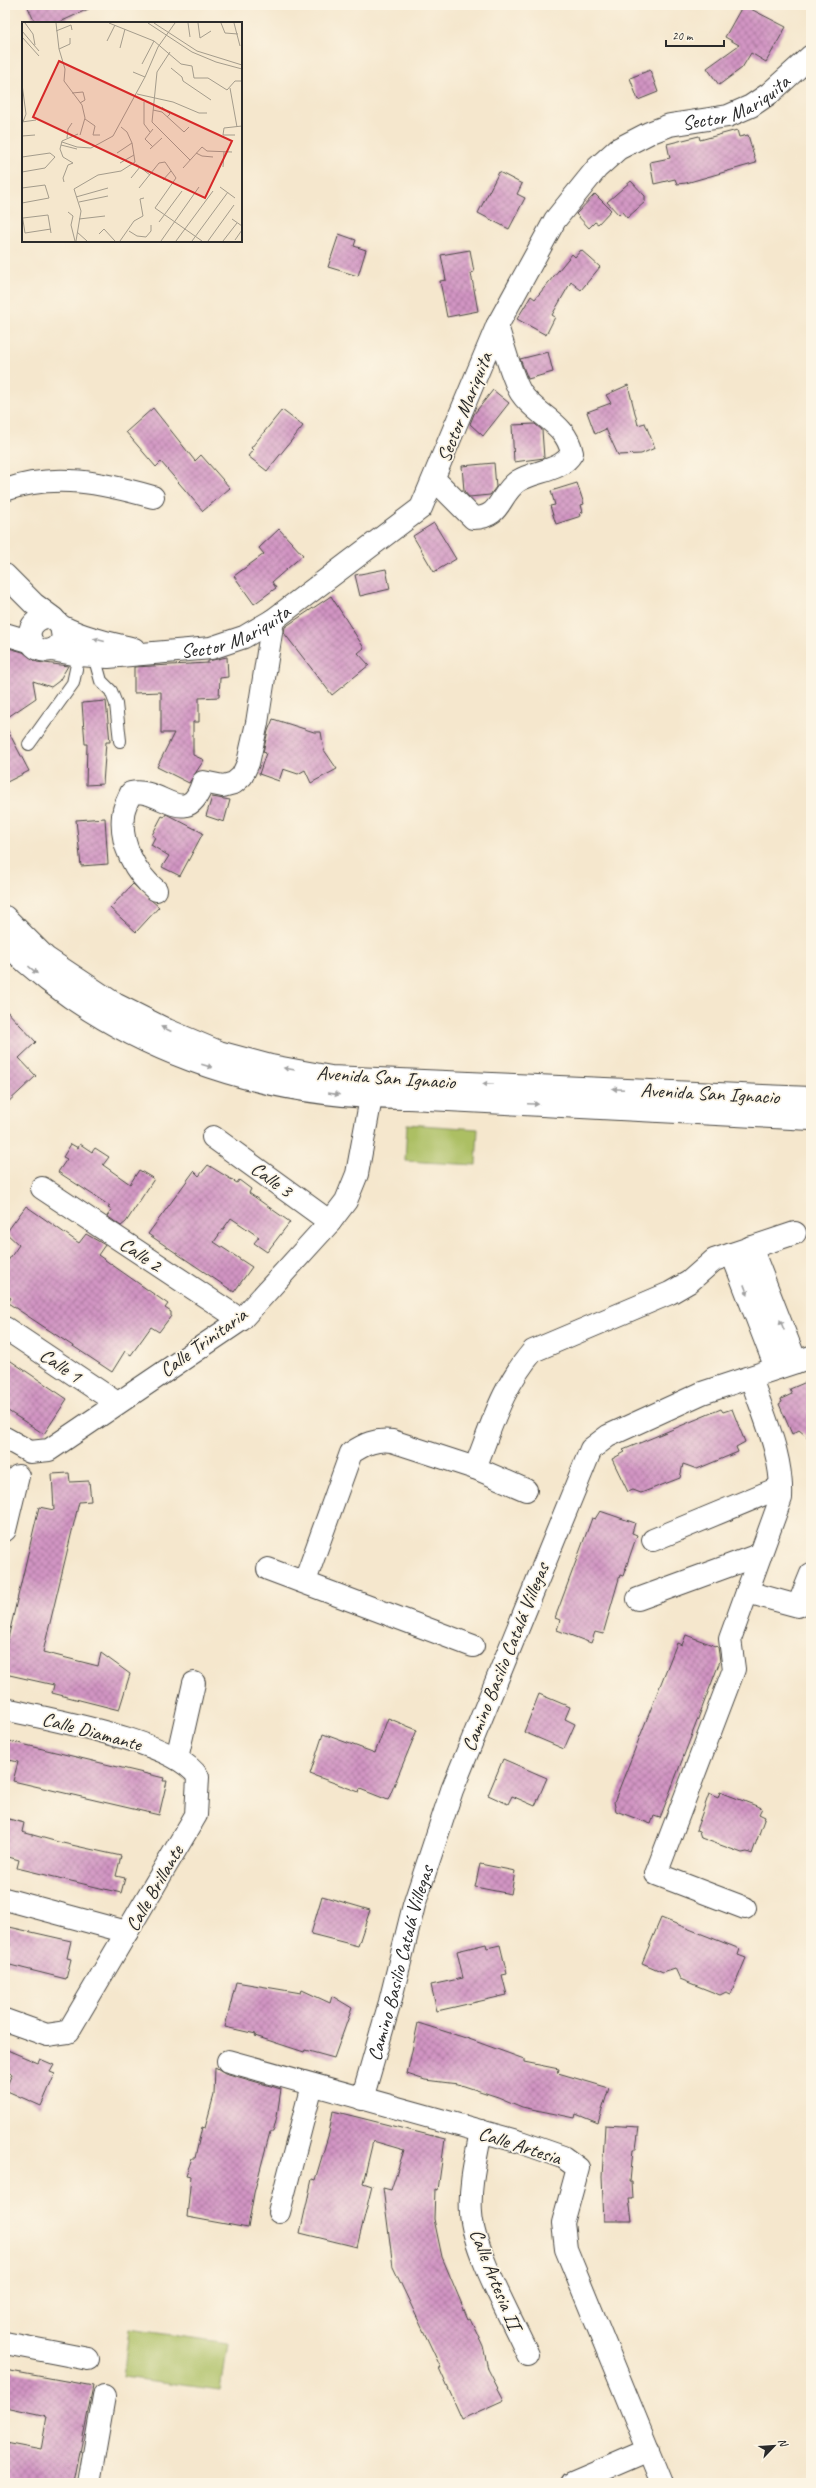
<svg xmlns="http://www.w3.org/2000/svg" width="816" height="2488" viewBox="0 0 816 2488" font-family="Caveat,sans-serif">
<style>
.garden{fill:#acbf63;stroke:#6c7547}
.building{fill:url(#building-cross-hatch)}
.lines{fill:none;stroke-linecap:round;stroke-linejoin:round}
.lane-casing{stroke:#494743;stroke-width:14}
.street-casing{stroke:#494743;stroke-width:24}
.lane{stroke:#fff;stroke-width:12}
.street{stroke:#fff;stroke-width:22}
.oneway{fill:#a0a0a0}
.labels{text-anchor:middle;stroke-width:3.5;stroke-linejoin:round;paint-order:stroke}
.street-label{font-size:20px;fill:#2b2b2b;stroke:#fcf5e5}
.inset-road{fill:none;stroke:#a49c8c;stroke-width:1}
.view{fill:#d62828;fill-opacity:0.15;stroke:#d62828;stroke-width:2}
.inset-edge{fill:none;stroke:#2b2b2b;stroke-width:2}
</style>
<defs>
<pattern id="building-cross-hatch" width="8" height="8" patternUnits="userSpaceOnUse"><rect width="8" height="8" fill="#d194c3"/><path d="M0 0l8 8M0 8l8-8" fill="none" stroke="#aa799f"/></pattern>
</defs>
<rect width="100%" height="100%" fill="#fcf5e5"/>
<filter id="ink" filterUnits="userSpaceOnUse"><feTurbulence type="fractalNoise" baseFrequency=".025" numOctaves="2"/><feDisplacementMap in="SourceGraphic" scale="8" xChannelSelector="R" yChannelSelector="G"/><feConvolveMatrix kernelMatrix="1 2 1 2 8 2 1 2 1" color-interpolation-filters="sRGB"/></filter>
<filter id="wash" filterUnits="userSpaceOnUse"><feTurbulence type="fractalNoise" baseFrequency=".012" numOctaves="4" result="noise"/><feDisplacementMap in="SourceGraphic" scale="16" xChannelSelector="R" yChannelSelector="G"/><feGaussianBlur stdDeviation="0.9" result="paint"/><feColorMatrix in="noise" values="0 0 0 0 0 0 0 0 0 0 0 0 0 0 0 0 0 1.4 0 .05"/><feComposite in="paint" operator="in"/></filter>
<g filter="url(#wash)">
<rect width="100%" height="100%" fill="#f5e7cd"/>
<g class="garden">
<path d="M407,1124L478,1129L476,1165L405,1161Z"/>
<path d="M129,2329L228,2343L221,2390L123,2377Z"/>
</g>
<g id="blocks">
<g class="building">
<path d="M27,5H97L58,23H35Z"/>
<path d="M743,5L786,27L766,62L751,53L742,68L719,85L707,68L739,45L725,37Z"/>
<path d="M650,70L658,92L638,100L630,78Z"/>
<path d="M737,130L739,137L748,135L756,163L686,183L677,184L675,179L654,184L650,162L670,158L667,144L699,136L700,140Z"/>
<path d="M499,172L522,184L517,194L525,198L509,229L478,213Z"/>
<path d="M631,181L645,196V202L627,218L622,212L619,215L607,202Z"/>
<path d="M595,194L611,210L598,224L595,222L589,228L576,214Z"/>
<path d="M339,234L356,240L354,246L366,250L358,276L328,267Z"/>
<path d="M470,250L474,272L471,273L478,311L447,317L440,281L446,280L441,255Z"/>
<path d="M581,250L600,267L581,290L571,282L552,315L555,317L546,335L517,319L531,296L535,299L572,254L575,257Z"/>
<path d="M548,352L553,372L528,379L520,359Z"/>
<path d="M628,385L638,425L645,423L655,448L641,454L618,455L606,429L595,434L587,412L611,403L606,395Z"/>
<path d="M493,390L509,403L483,436L470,424L474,414Z"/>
<path d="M153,408L195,461L201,455L230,488L203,511L161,462L156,467L126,432Z"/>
<path d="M282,410L303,426L267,471L248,456L253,450L251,448Z"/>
<path d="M535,424L542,430L544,458L514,462L512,425Z"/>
<path d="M494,463L496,487L490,495L469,497L464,491L462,466Z"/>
<path d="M577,483L584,504L581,505L583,512L580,513L581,516L556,524L550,506L555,505L551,491Z"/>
<path d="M434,523L456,559L434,572L413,536Z"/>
<path d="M279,529L303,555L272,582L276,588L254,604L234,576L264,554L259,548Z"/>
<path d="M386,569L390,589L360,596L355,575Z"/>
<path d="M331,596L364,648L358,653L369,665L332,695L284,633L285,627Z"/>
<path d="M5,647L23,652L37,662L68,666L59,681L51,687L33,681L36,698L5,719Z"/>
<path d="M227,657L228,677L220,678L219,697L199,698V722H193V755L204,760L189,783L157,767L174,733H161V692L134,693V667L208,663V661Z"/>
<path d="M106,701L110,742H106L103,784L86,785L87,744H85L82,703Z"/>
<path d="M273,719L314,732H321L324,750L337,769L311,783L305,770L298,774L283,769L279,781L259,774L266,753L263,752L268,731Z"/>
<path d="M5,725L29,771L5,783Z"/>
<path d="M212,797L230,800L224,822L206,816Z"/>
<path d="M166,814L203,833L180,876L162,867L169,856L151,845L155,837L152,835L162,816L164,817Z"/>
<path d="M105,818L108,864L81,866L76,820Z"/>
<path d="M133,884L159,907L136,932L110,908Z"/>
<path d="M5,1009L36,1042L19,1058L36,1076L5,1105Z"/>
<path d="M71,1144L78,1148L80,1144L92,1152L95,1148L109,1157L103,1165L130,1184L139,1170L154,1179L126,1222L121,1226L107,1216L112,1210L108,1208L110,1206L58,1172L67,1159L63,1157Z"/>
<path d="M208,1165L237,1183L239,1180L251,1189L249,1193L290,1222L267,1252L254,1243L259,1237L231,1218L214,1242L252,1267L234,1292L148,1234L194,1171L199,1176Z"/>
<path d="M26,1206L79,1243L86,1234L105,1245L98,1255L168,1304L165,1308L171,1312V1316L159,1332L151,1327L131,1355L125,1351L112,1372L8,1303L11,1298L5,1294V1265L19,1245L6,1233Z"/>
<path d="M5,1357L67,1399L44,1434L5,1409Z"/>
<path d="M811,1380V1440L799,1430L792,1434L779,1404L782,1402L781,1399L792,1394L790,1389Z"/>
<path d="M721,1409L723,1412L732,1409L745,1442L736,1447L738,1452L697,1469L683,1464L680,1478L641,1493L633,1490L628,1492L612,1459L625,1452L623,1450Z"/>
<path d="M69,1473L70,1482L89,1481L91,1501L79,1502L43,1652L98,1666L101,1653L130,1674L119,1710L52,1693L54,1685L5,1674V1651L39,1507L54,1510L52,1474Z"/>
<path d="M600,1511L635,1523L632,1533L637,1535L623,1576L620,1575L603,1634L595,1632L591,1643L557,1630L560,1620L555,1618L592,1518L595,1519Z"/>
<path d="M686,1635L718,1647L720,1661L660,1818L654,1816L651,1824L616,1811L614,1802L677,1643L682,1645Z"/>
<path d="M539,1694L570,1707L565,1719L575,1724L564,1749L524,1732Z"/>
<path d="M388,1718L417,1730L388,1800L360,1789L359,1792L310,1774L323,1734L375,1753Z"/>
<path d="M5,1740L164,1778L163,1781H167L159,1815L13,1781L18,1762L5,1759Z"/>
<path d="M503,1759L547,1778L535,1806L512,1796L508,1804L488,1795Z"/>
<path d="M720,1792L762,1808L759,1814L765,1817L752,1854L747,1852L742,1853L701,1838L699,1831L696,1830L709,1794L718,1798Z"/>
<path d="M5,1818L24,1823L22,1832L58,1842L121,1856L116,1876L125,1878L121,1893L17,1868L19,1860L5,1856Z"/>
<path d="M480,1864L515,1871L511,1894L475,1887Z"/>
<path d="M322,1896L370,1910L358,1946L311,1934Z"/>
<path d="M661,1918L740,1949L738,1955L746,1958L731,1994L726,1992L720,1995L680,1979L675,1968L663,1972L642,1963Z"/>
<path d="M5,1926L71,1941L67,1958L71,1959L66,1979L6,1964L10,1944L5,1943Z"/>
<path d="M486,1944L487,1948L500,1945L507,1974L502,1975L507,1995L437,2011L431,1985L463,1978L457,1951Z"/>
<path d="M236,1982L301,1993L302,1990L330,2003L332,1996L352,2008L334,2058L305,2050L304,2052L255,2036L256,2034L225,2027Z"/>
<path d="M418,2023L469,2039L524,2059V2062L559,2069L558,2073L609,2088L598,2123L576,2114L575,2118L522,2107L498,2097L458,2084L425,2080L407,2074Z"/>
<path d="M5,2049L38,2063L40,2059L54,2065L50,2072L55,2074L41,2106L5,2090L12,2074L5,2071Z"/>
<path d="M215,2067L225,2073L281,2089L277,2116L273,2132H270L254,2193L248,2228L187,2217L191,2176L186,2175L192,2158H195L202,2127L205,2128L214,2095Z"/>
<path d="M333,2111L445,2139L438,2190L435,2189L434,2219L442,2257L468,2319L470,2318L483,2346L488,2369L504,2400L462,2419L439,2368H441L393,2267L383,2188L391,2190L404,2150L373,2141L363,2183L372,2186L357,2247L300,2233L312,2179L315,2180L329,2133Z"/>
<path d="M605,2125L639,2127L636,2149H633L630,2182H632L633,2199H629L632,2221H604L602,2177Z"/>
<path d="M5,2370L93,2386L74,2483L5,2481V2443L41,2450L47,2416L5,2407Z"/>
</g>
</g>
</g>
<g filter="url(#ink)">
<use href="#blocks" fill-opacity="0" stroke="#494743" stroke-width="1"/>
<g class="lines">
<g class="lane-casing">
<g id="lane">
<path d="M94,656L101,681L111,691L116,704L120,741"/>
<path d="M29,744L73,683L79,655"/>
</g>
</g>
<g class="street-casing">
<g id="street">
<path d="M435,480L473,518C502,518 498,495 518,481C535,470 561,472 572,453C566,422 536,416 521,393C512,379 503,344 497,326"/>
<path d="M5,490C55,472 103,483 153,497"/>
<path d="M5,575L34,604L53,618"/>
<path d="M61,626L63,638C55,659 26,652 30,631C32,623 40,617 48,617C56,618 57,624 63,627C85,638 110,643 134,649"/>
<path d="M5,634L32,642"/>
<path id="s1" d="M52,650L79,655L108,657L211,648L244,637L273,620L421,508L497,326L555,220L597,168L618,149L649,133L670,125L728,116L751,106L770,93L811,56"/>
<path d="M156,890C135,873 120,844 123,816C123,808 128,800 131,793C161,786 187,832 203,782L223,786L234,783L242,776L248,763L257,723L273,620"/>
<path d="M5,917L46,958L115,1004L167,1030L219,1052L271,1066L331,1077L811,1098"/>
<path d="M5,943C112,1048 260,1099 409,1098L811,1119"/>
<path d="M213,1137L330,1222"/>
<path d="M42,1188L241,1320"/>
<path d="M751,1247L796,1362"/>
<path d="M732,1254L776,1368"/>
<path d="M5,1328L117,1403"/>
<path d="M5,1438L30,1452L49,1450L241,1320L330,1222L346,1201L357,1174L371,1098"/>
<path d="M475,1468C492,1425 502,1387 533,1351L670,1293L689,1282L714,1260L795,1233"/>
<path d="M5,1530L18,1476"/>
<path d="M653,1540L781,1487"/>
<path d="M268,1569L473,1646"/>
<path d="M305,1581L351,1453C365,1444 375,1439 392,1441L475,1468L526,1490"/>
<path d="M747,1592L798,1606L811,1574"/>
<path d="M638,1599L761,1554"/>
<path d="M5,1709C47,1719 176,1741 198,1777L196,1815L68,2032L47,2035L5,2020"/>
<path d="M177,1758L194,1683"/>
<path d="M5,1899L127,1932"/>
<path d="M745,1908L656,1874L734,1669L730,1639L781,1498C783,1456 764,1417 751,1378"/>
<path d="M228,2061L520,2142L563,2157L578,2168L563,2223L566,2249L662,2483"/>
<path id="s2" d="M362,2099L390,2002L414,1905L452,1790L591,1449L608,1436L702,1393L811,1357"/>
<path d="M481,2131C476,2158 469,2186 471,2213C473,2251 512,2319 528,2355"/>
<path d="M279,2212L312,2085"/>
<path d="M5,2343L88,2359"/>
<path d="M89,2483L104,2396"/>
<path d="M572,2483L649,2450"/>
</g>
</g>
<use href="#lane" class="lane"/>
<use href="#street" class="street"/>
</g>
<defs><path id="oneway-solid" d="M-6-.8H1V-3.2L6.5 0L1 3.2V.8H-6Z"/></defs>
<g class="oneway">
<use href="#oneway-solid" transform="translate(99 640) rotate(-165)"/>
<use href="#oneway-solid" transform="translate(33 970) rotate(40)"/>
<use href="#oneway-solid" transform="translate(166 1029) rotate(-155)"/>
<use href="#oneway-solid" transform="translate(207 1066) rotate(18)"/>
<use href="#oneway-solid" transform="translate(289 1069) rotate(-170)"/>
<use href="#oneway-solid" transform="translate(488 1084) rotate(-177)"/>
<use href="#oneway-solid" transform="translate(618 1089) rotate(-177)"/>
<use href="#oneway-solid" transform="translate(334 1094) rotate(9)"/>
<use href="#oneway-solid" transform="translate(533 1104) rotate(3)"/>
<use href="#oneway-solid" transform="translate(746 1290) rotate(69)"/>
<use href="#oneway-solid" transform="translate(782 1325) rotate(-112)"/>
</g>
</g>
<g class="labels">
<g class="street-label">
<text dy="7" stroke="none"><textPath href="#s1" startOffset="955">Sector Mariquita</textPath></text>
<text transform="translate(464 407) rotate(-68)" y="7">Sector Mariquita</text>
<text dy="7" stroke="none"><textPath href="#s1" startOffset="188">Sector Mariquita</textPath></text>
<text transform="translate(386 1077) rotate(4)" y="7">Avenida San Ignacio</text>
<text transform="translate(710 1093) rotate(3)" y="7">Avenida San Ignacio</text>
<text transform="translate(272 1179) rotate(36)" y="7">Calle 3</text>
<text transform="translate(141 1254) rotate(34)" y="7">Calle 2</text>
<text transform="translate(203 1342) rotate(-36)" y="7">Calle Trinitaria</text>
<text transform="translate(61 1365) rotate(34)" y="7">Calle 1</text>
<text transform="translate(505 1657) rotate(-68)" y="7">Camino Basilio Catalá Villegas</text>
<text transform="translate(92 1731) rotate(15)" y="7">Calle Diamante</text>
<text transform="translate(154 1888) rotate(-60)" y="7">Calle Brillante</text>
<text dy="7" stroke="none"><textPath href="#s2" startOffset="141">Camino Basilio Catalá Villegas</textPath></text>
<text transform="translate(520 2145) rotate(18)" y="7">Calle Artesia</text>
<text transform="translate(496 2279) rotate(68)" y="7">Calle Artesia II</text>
</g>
</g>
<g transform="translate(22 22)">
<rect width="220" height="220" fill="#f5e7cd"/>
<path class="inset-road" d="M3,1L11,12L13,23M34,1L37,27L43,47L42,59L60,83L63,96L58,113M87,1L132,19L159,42L170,44L172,56H186L205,68L213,59H220M126,1L170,30L194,40L220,47M132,1L175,29L220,43M166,1L168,15M176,1L178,16L189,9M199,1L203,11L216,12M212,1L218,24M0,9L17,29M34,9L49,3L50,8M0,15L17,34M85,19L93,3M98,26L103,7M37,27L48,22V16M148,30L135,50L130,100L168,138M120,42L132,19M149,46L160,55L161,59L189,78M111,50L123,55M0,62L4,92L1,100M208,66L215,105M50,71L61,70L63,78L58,81M115,72L151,80L177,91H185M122,80V102L128,110M140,85L148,92L145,95M131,88L140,90L162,110L167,105M63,97L73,104L71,113H78M0,100L14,98M213,113H201L202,106L220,104M0,114L13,113M45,116L46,107L50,101M40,120L55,125L69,126L91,114L123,55L136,25L153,1M39,123L55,127M131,125L123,117L131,107M128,127L140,116M95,131L110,121M174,131L180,134L191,135M0,135L28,131L33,135L23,146L0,150M98,141L112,133M114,142L128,153M201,145L202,130M161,146L180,125L185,129L210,130M109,156L118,145M141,158L149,149M42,160L41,156L46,143L51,141L41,135L38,127L40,119L56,112M198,165L213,176M0,166L23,163L27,176L0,181M117,166L137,141L143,140L154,156L133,186L180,219M54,175L86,166M57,180L86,174M46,190L51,194L49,203L53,219M0,192L3,211L29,207M1,196L26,193L29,211M57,197L83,194M210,197L220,204M137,200L160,169M107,209L115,214L124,215L129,209V203M55,210L65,219M77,212L82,207L93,219M213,218L220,208M54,219L59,189L52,167L76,153L99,149L113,140L110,121L105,110L99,105M98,219L112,199L121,194L118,177L122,176M139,219L177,165M154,219L191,169M170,219L206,170M186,219L212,183M201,219L215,201"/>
<path class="view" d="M37,39L210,119L183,176L11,95Z"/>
<rect width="220" height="220" class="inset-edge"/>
</g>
<rect width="816" height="2488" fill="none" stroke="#fcf5e5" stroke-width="20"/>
<g transform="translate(774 2446) rotate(65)" stroke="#fcf5e5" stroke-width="3" paint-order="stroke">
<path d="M0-3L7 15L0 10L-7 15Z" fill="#2b2b2b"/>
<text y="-6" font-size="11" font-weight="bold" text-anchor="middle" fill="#2b2b2b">N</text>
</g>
<path d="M666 40v6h58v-6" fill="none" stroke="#2b2b2b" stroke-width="2"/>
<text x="672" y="40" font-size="12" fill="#2b2b2b" stroke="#fcf5e5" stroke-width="3" paint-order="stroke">20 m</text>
</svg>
